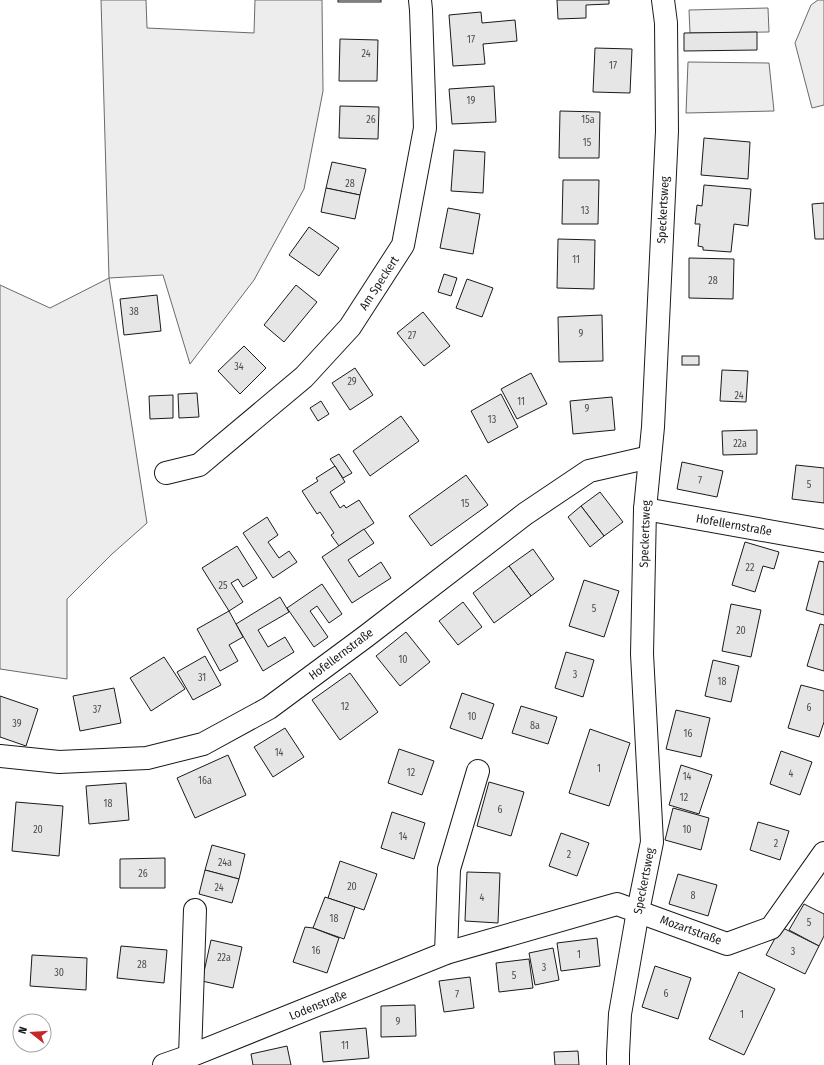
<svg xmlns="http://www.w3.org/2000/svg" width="824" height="1065" viewBox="0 0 824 1065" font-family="'Fira Sans Condensed',sans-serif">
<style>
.built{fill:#ededed;stroke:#6a6a6a}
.building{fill:#e6e6e6;stroke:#1a1a1a}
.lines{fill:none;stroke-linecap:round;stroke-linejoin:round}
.minor-casing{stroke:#1a1a1a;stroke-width:24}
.minor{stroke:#fff;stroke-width:22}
.labels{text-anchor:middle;stroke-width:3;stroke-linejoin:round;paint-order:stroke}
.number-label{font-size:10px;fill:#4d4d4d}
.street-label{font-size:12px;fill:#1a1a1a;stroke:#fff}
</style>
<rect width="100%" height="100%" fill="#fff"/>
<g class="built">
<path d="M101,0H146L147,28L254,33L255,0H322L323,91L304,189L254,280L190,364L163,275L109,278L147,523L112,554L67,599V679L0,669V285L50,308L109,278Z"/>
<path d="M818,0H824V105L812,108L795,43L811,5Z"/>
<path d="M768,8L769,32L690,33L689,10Z"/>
<path d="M688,62L769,63L774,111L686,113Z"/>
</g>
<g class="building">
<rect x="338" y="0" width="43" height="2"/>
<path d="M557,0H609V4L586,5V18L558,19Z"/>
<path d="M481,12L482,23L515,20L517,41L483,44L485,64L453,66L449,15Z"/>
<path d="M757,32V50L684,51V33Z"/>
<path d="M340,39L378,40L377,81H339Z"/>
<path d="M595,48L632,49L630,93L593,92Z"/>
<path d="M494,86L496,122L452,124L449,89Z"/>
<path d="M340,106L379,107L378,139L339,138Z"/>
<path d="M560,111L600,112L599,158H559Z"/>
<path d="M704,138L750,142L748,179L701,175Z"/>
<path d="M454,150L485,152L483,193L451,191Z"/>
<path d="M332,162L366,169L360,195L326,188Z"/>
<path d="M563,180H599L598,224H562Z"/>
<path d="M704,185L751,189L748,226L734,224L731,252L703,250V247L698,246L700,224H695L697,205L702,206Z"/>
<path d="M326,188L360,195L355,219L321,212Z"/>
<path d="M824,203V239H815L812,204Z"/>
<path d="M448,208L480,214L473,254L440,248Z"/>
<path d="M309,227L339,248L319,276L289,255Z"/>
<path d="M558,239L595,240L594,289L557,288Z"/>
<path d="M689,258L734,259L733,299L689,298Z"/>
<path d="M444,274L457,278L451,296L438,292Z"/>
<path d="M467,279L493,288L482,317L456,308Z"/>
<path d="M296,285L317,302L284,342L264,325Z"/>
<path d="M157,295L161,331L124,335L120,299Z"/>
<path d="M423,312L450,346L424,366L397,333Z"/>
<path d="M602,315L603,361L559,362L558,317Z"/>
<path d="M244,346L266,368L240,394L218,371Z"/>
<rect x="682" y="356" width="17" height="9"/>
<path d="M355,368L373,395L350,410L332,383Z"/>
<path d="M722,370L748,371L746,402L720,401Z"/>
<path d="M531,373L547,404L517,419L501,389Z"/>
<path d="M197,393L199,417L179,418L178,394Z"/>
<path d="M501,394L518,427L488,443L471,411Z"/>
<path d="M173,395V418L150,419L149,396Z"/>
<path d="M612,397L615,430L573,434L570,401Z"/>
<path d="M321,401L329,414L318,421L310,408Z"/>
<path d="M401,416L419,441L370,476L353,451Z"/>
<path d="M757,430V454L723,455L722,431Z"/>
<path d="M339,454L352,473L343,478L330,459Z"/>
<path d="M682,462L723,471L717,497L677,489Z"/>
<path d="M796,465L824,468V503L792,499Z"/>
<path d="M335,466L345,482L330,492L340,508L344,505L346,508L359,500L374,523L339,546L331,535L334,533L320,512L317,514L302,491L318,481L316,478Z"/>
<path d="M466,475L488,505L431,546L409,516Z"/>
<path d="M600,492L623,522L604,536L581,506Z"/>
<path d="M581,506L604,536L590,547L568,517Z"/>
<path d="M267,517L278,535L268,542L279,558L289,551L297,562L273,578L243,533Z"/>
<path d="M364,529L374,543L348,560L359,577L381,562L391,578L352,603L322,557Z"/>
<path d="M745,542L779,552L774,569L763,566L755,592L732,585Z"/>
<path d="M237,546L257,578L243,587L238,579L231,583L243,602L229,611L202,568Z"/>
<path d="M533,549L554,579L531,596L509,566Z"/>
<path d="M819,561L824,562V615L806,610Z"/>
<path d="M509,566L531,596L494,623L473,593Z"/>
<path d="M584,580L619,591L604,637L569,626Z"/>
<path d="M322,584L342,614L329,623L317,606L310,611L328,637L314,647L287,608Z"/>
<path d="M280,597L289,612L258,630L268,647L285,637L294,652L263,671L236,624Z"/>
<path d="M463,602L482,627L458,645L439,621Z"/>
<path d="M731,604L761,610L751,657L722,651Z"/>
<path d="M229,611L243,637L229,645L238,661L220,671L197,629Z"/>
<path d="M820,624L824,625V671L807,666Z"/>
<path d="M406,632L430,662L400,686L376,656Z"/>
<path d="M566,652L594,660L583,697L555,688Z"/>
<path d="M205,656L221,685L193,700L177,672Z"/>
<path d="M164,657L185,689L151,711L130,678Z"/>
<path d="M713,660L739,666L731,702L705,696Z"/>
<path d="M350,673L378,712L340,740L312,700Z"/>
<path d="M801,685L824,691V722L819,737L788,728Z"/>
<path d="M114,688L121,723L80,731L73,696Z"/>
<path d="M462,693L494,704L482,739L450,728Z"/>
<path d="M0,696L38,709L26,746L0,737Z"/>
<path d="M521,706L557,717L548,744L512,733Z"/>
<path d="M676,710L710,718L701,757L666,749Z"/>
<path d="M285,728L304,757L273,777L254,747Z"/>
<path d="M590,729L630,743L609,806L569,793Z"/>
<path d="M399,749L434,761L422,795L388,783Z"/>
<path d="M781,751L812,762L800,795L770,784Z"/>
<path d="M228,755L246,795L195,818L177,778Z"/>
<path d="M681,765L712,775L699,814L669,805Z"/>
<path d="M489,782L524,792L511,836L477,826Z"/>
<path d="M126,783L129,820L89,824L86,786Z"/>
<path d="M16,802L63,806L59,856L12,851Z"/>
<path d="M673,808L709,818L701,850L665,840Z"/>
<path d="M392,812L425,823L414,859L381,848Z"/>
<path d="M758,822L789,831L780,860L750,850Z"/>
<path d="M561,833L589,843L577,876L549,866Z"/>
<path d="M212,845L245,854L239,879L205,870Z"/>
<path d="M165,858V888H120V859Z"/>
<path d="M340,861L377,874L364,910L328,898Z"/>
<path d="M205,870L239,879L232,903L199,894Z"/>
<path d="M467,872L500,873L498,923L465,921Z"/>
<path d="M678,874L717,885L708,916L669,904Z"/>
<path d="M325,897L355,907L344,939L313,928Z"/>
<path d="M804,904L824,914V936L819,946L789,930Z"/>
<path d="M305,927L313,928L339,938L327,973L293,962Z"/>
<path d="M781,927L819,946L805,974L766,955Z"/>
<path d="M597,938L600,966L561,971L557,943Z"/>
<path d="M211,940L242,947L233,988L202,981Z"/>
<path d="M121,946L167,950L164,983L117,978Z"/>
<path d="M553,948L559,980L535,985L529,953Z"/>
<path d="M32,955L87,958L86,990L30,986Z"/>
<path d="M529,959L533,988L499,992L496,963Z"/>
<path d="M655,966L691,978L678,1019L642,1007Z"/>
<path d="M739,972L775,989L744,1055L709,1039Z"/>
<path d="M470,977L474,1008L444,1012L439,981Z"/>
<path d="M415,1005L416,1036L381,1037V1006Z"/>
<path d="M366,1028L369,1058L323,1062L320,1032Z"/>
<path d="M287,1046L291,1065H253L251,1054Z"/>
<path d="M578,1051L579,1065H555L554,1052Z"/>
</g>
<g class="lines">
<g class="minor-casing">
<g id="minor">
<path d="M166,473L199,465L304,377L350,327L403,245L425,128L421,10L420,0"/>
<path d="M645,509L824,541"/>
<path d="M0,756L59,762L147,758L203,744L269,708L365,637L525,514L589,471L650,457"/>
<path d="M446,953L449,869L478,771"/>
<path d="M190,1056L195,910"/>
<path d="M164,1065L190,1056L446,953L617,904L727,944L771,928L824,853"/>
<path d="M618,1065V1054L620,1014L638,911L652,842L642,654L645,509L653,427L667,131L666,23L663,0"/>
</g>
</g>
<use href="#minor" class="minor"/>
</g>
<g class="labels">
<g class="number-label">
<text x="471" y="43">17</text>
<text x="366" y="57">24</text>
<text x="613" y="69">17</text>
<text x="471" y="104">19</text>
<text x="371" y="123">26</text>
<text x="588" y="123">15a</text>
<text x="587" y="146">15</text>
<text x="350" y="187">28</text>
<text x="585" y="214">13</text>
<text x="576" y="263">11</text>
<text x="713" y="284">28</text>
<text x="134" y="315">38</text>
<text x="581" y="337">9</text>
<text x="412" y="339">27</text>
<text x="239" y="370">34</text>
<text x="352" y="385">29</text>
<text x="739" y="399">24</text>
<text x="521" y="405">11</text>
<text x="587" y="412">9</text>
<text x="492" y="423">13</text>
<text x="740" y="447">22a</text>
<text x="700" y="484">7</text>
<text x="809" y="488">5</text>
<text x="465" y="507">15</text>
<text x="750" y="571">22</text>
<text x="223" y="589">25</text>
<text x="594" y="612">5</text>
<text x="741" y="634">20</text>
<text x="403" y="663">10</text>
<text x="575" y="678">3</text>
<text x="202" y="681">31</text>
<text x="722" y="685">18</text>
<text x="345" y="710">12</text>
<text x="809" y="711">6</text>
<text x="97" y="713">37</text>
<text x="472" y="720">10</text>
<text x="17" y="727">39</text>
<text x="535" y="729">8a</text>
<text x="688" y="737">16</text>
<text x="279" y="756">14</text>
<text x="599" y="772">1</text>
<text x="411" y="776">12</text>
<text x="791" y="777">4</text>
<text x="687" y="780">14</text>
<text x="205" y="784">16a</text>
<text x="684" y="801">12</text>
<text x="108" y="807">18</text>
<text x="500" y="813">6</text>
<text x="38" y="833">20</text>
<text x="687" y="833">10</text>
<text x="403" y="840">14</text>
<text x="776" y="847">2</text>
<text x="569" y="858">2</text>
<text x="225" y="866">24a</text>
<text x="143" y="877">26</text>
<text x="352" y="890">20</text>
<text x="219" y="891">24</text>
<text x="693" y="899">8</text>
<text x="482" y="901">4</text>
<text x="334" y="922">18</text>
<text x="809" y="926">5</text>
<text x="316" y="954">16</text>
<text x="793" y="955">3</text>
<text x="579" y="958">1</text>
<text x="224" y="961">22a</text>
<text x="142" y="968">28</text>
<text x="544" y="971">3</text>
<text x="59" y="976">30</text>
<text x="514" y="979">5</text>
<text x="666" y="997">6</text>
<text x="457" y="998">7</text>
<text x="742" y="1018">1</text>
<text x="398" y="1025">9</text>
<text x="345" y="1049">11</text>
</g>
<g class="street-label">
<text transform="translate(663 210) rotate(-87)" y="4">Speckertsweg</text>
<text transform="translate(379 283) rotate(-57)" y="4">Am Speckert</text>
<text transform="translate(734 525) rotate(10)" y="4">Hofellernstraße</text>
<text transform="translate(645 534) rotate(-88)" y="4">Speckertsweg</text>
<text transform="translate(341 654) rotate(-37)" y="4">Hofellernstraße</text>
<text transform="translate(644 881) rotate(-79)" y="4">Speckertsweg</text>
<text transform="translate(691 930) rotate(20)" y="4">Mozartstraße</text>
<text transform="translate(318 1005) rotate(-22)" y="4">Lodenstraße</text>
</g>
</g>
<g transform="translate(32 1033) rotate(287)"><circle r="19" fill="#ffffff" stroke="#a3a3a3"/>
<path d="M0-3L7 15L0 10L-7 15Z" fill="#c62828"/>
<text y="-6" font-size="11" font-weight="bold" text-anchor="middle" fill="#1a1a1a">N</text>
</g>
</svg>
